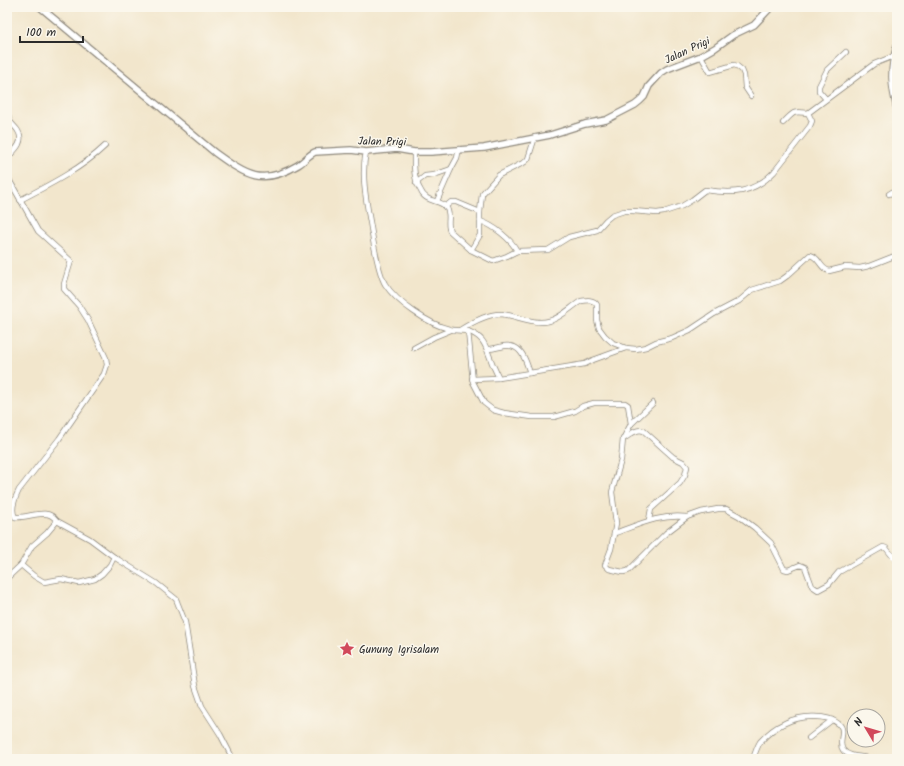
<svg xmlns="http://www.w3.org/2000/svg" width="904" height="766" viewBox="0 0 904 766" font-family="Kalam,sans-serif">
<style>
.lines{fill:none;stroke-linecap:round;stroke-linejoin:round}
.minor-casing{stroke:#8e887c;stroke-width:6}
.tertiary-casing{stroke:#8e887c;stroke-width:8}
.secondary-casing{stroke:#8e887c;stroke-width:8}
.minor{stroke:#fff;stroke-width:4.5}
.tertiary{stroke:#fff;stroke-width:5.5}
.secondary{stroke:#fff;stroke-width:6}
.labels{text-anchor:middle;stroke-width:3;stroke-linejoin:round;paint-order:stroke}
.street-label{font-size:11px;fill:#2b2b2b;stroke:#fbf7ec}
.poi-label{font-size:11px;fill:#2b2b2b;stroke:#fbf7ec;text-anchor:start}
</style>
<rect width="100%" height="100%" fill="#fbf7ec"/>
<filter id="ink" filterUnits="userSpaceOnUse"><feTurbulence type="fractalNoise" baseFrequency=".025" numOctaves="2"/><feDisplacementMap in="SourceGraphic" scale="8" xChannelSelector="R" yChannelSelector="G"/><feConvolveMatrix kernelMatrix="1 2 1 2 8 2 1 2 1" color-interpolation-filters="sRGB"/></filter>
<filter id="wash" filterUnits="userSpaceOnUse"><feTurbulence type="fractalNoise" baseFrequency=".012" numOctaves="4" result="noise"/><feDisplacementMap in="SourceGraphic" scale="16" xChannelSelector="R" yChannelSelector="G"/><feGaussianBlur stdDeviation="0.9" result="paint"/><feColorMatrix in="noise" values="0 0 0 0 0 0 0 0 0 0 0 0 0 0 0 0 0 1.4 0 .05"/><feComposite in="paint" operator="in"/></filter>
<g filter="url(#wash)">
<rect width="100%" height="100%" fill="#f2e6cc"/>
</g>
<g filter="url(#ink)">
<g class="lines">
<g class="minor-casing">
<g id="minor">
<path d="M701,56L710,72L734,65L737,66L742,70L744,75L745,87L751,96"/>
<path d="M826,99L819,91V86L827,70L846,52"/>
<path d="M7,109C8,113 8,118 10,121C12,125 16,127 18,131C25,142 15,150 7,158"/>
<path d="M783,123C794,112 792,111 808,113"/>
<path d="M366,152C361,174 366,200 370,222C373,239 377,270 385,284C397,303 429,324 449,329C455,331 462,330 468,331L473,382L484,403L493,410L504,413L532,417H554L575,411L583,406L594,403H625L628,405L631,424L623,439L621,460L612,492L616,523L611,549L605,565L609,569L623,572L628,571L666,533L687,517L701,512L718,509H726L739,516L755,528L771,543L784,569L788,570L800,565L805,567L812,586L818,590L829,584L839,572L883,547L886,548L897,562"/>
<path d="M414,152C414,166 413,178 421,191C422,194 424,196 427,198C433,202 441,201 446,207C452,214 446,224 450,231L471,250L493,261L507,256L517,251L548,250L569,237L597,230L606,220L612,215L624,211H633L657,213L664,212L682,206L692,200L705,190C733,194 753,194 774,172L810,126L812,121L808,113L874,64L894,56"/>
<path d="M7,176L38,231L71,261L64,284V289L79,306L88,320L106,358L107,365L104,374L59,439L19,490C15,498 10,509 15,517C28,519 47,506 57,521L47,533L32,546L21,565L7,578"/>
<path d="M416,183L425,176L434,175L451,169"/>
<path d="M889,194L897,189"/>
<path d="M20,200C49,185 81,169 105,146"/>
<path d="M437,201L451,169L457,158L459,149"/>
<path d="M445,207L451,202H456L480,212"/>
<path d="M480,221C493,225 511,239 517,251"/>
<path d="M471,250L480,235V212L482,194L499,175L525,162L528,159L535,137"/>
<path d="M460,330C471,323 486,314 500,314C516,315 533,325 549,321C561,318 571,307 581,301C587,300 594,299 597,305V320L599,328L605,336L613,343L626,348L636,349L646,347L656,342L672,338L690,330L714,314L739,301L752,290L780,281L787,276L810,255C820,257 819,268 829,271L845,267L860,268L869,266L897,255"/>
<path d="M468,331C485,338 485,345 491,360C493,366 496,372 499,378L585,364L593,360L626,348"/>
<path d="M414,348L434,337L451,330"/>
<path d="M488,349C494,349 499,347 504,346C522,344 525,359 530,373"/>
<path d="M472,379L499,378"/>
<path d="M631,424L653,403"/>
<path d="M625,438C631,434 637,428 644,431L673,457L683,462L687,467L685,475L680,483L651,509L649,520"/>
<path d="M57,521L90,539L114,557L156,583L176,599L185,622L195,686L202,706L220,734L233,759"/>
<path d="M615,533C640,524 660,514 687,517"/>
<path d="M21,565L34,576L44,582L61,579L79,583L95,579L102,574L110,565L114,557"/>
<path d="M809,738L832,720"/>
<path d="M753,759C755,753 757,747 760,742C766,735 776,727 785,723C799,716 826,713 839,724C847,731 837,742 843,750C849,758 863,756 872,759"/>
</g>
</g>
<g class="tertiary-casing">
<path id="tertiary" d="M40,7L214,152C246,175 261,187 298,165C305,161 308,155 315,152L351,150L366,152L397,149L414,152H431L484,148L550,135L585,124L606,120L635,105L640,101L644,97L649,86L661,73L667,69L701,56L715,48L733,35L754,25L771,7"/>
</g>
<g class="secondary-casing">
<path id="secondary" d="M897,46C890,69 891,84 897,108"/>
</g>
<use href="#minor" class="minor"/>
<use href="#tertiary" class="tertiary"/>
<use href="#secondary" class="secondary"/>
</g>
</g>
<defs>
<g id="sight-bare" transform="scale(1.2)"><path d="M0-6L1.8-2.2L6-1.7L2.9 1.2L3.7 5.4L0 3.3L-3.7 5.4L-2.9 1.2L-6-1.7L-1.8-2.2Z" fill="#d1495b" stroke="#fbf7ec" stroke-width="2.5" paint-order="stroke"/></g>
</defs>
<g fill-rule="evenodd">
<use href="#sight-bare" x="347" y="649"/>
</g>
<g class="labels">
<g class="street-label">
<text transform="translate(687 50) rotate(-25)" y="4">Jalan Prigi</text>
<text transform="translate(382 141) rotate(1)" y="4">Jalan Prigi</text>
</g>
<g class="poi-label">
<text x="359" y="653">Gunung Igrisalam</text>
</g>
</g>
<rect width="904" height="766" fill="none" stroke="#fbf7ec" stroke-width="24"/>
<g transform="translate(866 728) rotate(308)"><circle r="19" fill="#fbf7ec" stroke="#a8a59f"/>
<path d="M0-3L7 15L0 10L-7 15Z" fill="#d1495b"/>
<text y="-6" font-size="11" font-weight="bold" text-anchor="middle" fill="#2b2b2b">N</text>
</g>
<path d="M20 36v6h63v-6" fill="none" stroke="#2b2b2b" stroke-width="2"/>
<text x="26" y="36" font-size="12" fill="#2b2b2b" stroke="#fbf7ec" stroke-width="3" paint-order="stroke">100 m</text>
</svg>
